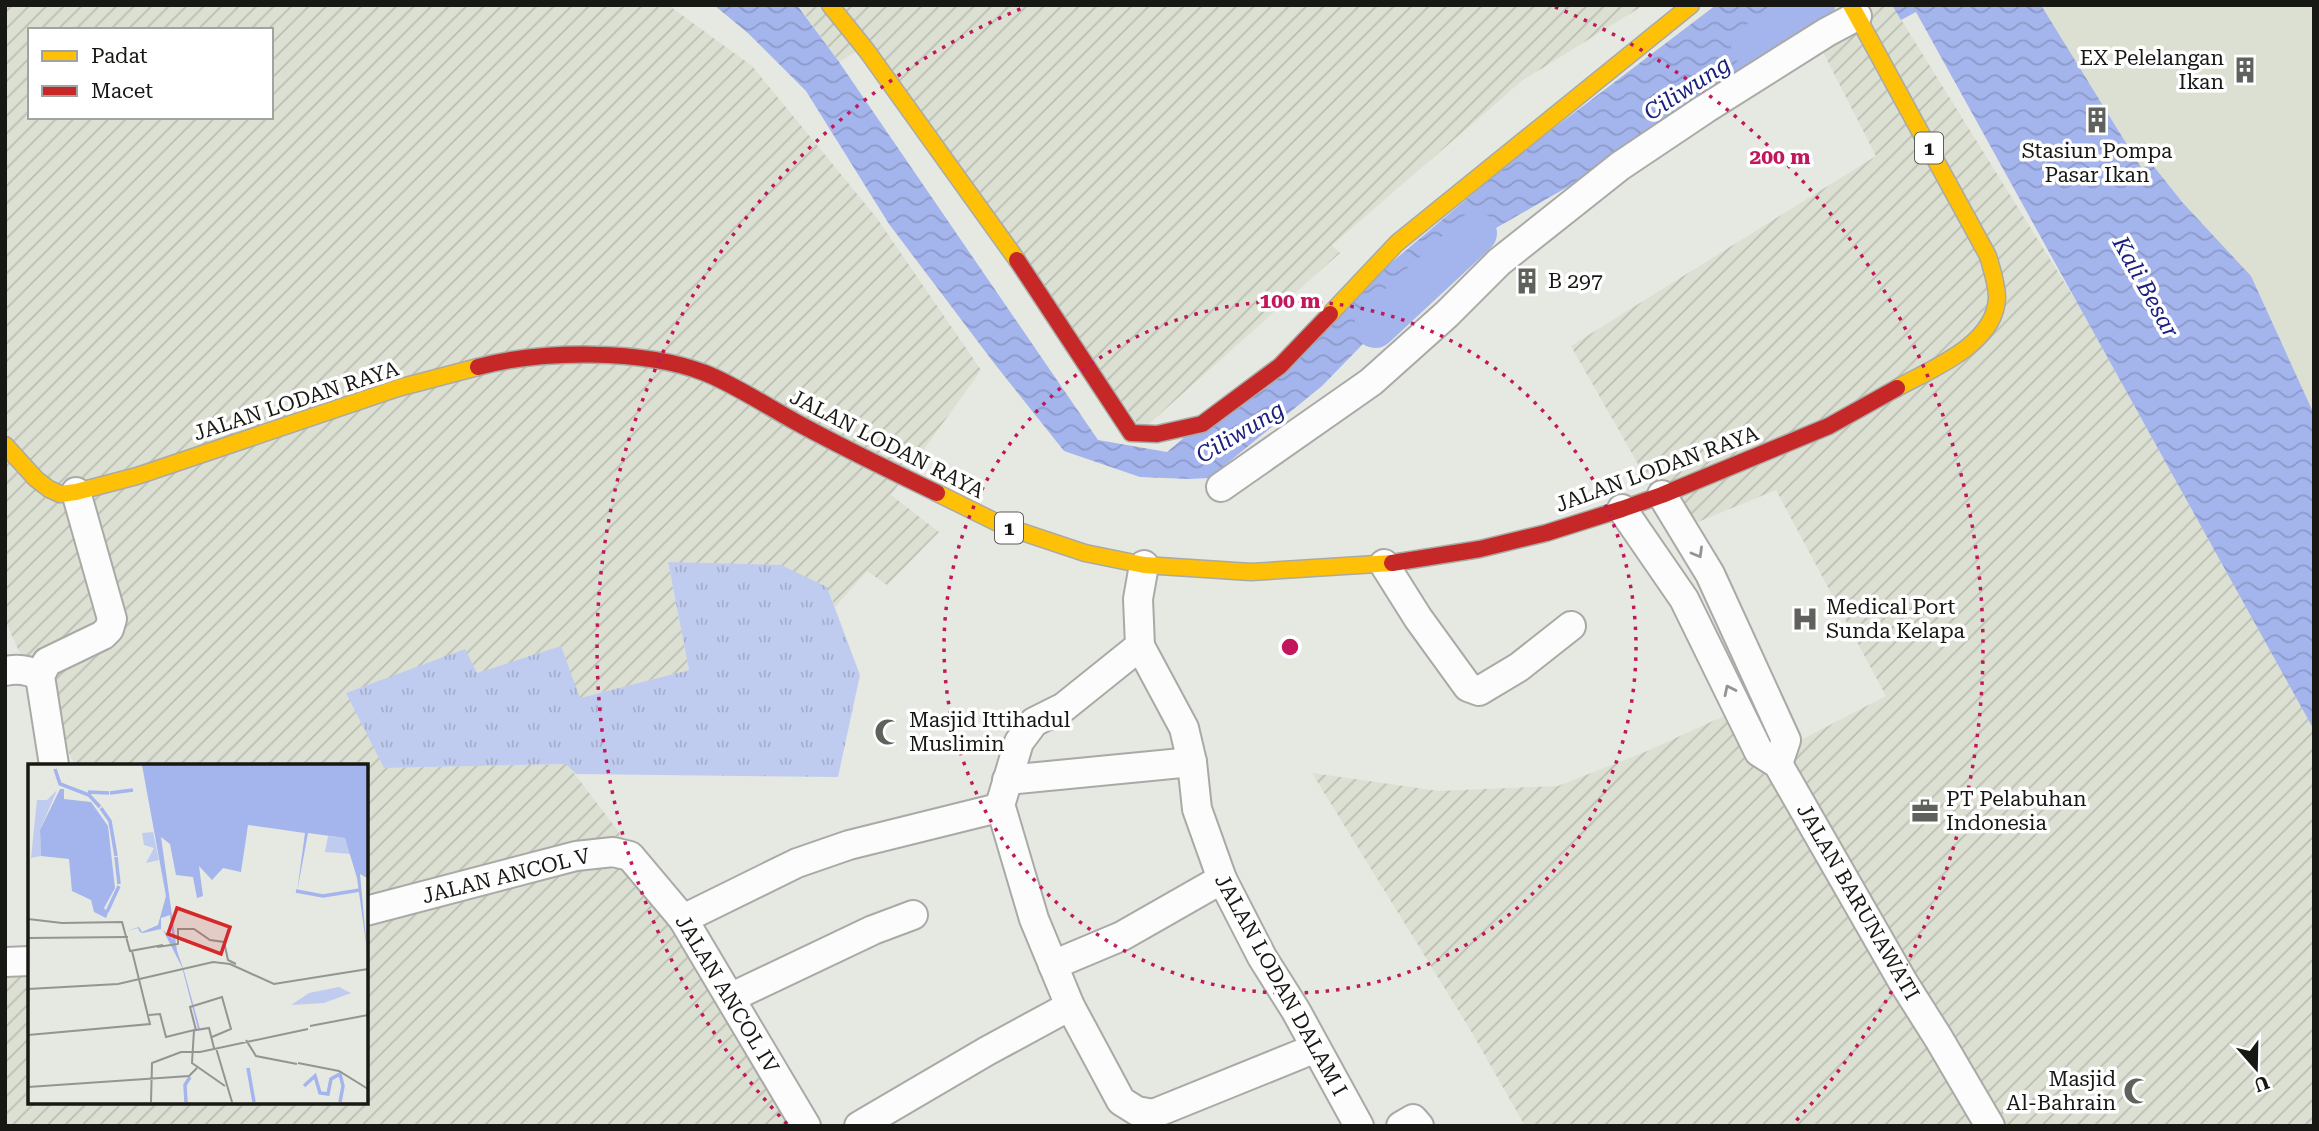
<svg xmlns="http://www.w3.org/2000/svg" width="2319" height="1131" viewBox="0 0 2319 1131" font-family="'Roboto Serif',serif">
<style>
.built{fill:#dbe0d2}
.industrial{fill:url(#industrial-furrows);fill-rule:evenodd}
.grass{fill:url(#grass-tufts)}
.water{fill:url(#water-waves)}
.lines{fill:none;stroke-linecap:round;stroke-linejoin:round}
.river{stroke:#a4b4ec;stroke-width:42}
.street-casing{stroke:#a9aaa6;stroke-width:32}
.slow-casing{stroke:#a9aaa6;stroke-width:19}
.jam-casing{stroke:#a9aaa6;stroke-width:19}
.street{stroke:#fbfcfb;stroke-width:28}
.slow{stroke:#ffc107;stroke-width:16}
.jam{stroke:#c62828;stroke-width:16}
.oneway{stroke:#949593}
.ring{fill:none;stroke:#c2185b;stroke-width:3.5;stroke-dasharray:3.5 7}
.labels{text-anchor:middle;stroke-width:7;stroke-linejoin:round;paint-order:stroke}
.shield{fill:#fff;stroke:#5d5d5a;stroke-width:2}
.shield-label{font-size:19px;font-weight:bold;fill:#171814}
.poi-label{font-size:21px;fill:#171814;stroke:#fff;text-anchor:start}
.street-label{font-size:21px;fill:#171814;stroke:#fff}
.water-label{font-size:23px;font-style:italic;fill:#1b207f;stroke:#fff}
.inset-river{fill:none;stroke:#a4b4ec;stroke-width:3.5}
.inset-road{fill:none;stroke:#939590;stroke-width:2}
.view{fill:#d62828;fill-opacity:0.15;stroke:#d62828;stroke-width:3.5}
.inset-edge{fill:none;stroke:#171814;stroke-width:3.5}
.centre{fill:#c2185b;stroke:#fff;stroke-width:3.5}
.ring-label{font-size:21px;text-anchor:middle;font-weight:bold;fill:#c2185b;stroke:#fff;stroke-width:7;stroke-linejoin:round;paint-order:stroke}
</style>
<defs>
<pattern id="industrial-furrows" width="10" height="10" patternUnits="userSpaceOnUse" patternTransform="scale(1.75)"><rect width="10" height="10" fill="#dbe0d2"/><path d="M-1 1l2-2M0 10L10 0M9 11l2-2" fill="none" stroke="#bbbfb3"/></pattern>
<pattern id="grass-tufts" width="24" height="20" patternUnits="userSpaceOnUse" patternTransform="scale(1.75)"><rect width="24" height="20" fill="#c0ccef"/><path d="M3 7l-1-3M5 7V3M7 7l1-3M15 17l-1-3M17 17v-4M19 17l1-3" fill="none" stroke="#a4aecc"/></pattern>
<pattern id="water-waves" width="16" height="10" patternUnits="userSpaceOnUse" patternTransform="scale(1.75)"><rect width="16" height="10" fill="#a4b4ec"/><path d="M0 5q4-4 8 0t8 0" fill="none" stroke="#8c9aca"/></pattern>
</defs>
<rect width="100%" height="100%" fill="#e6e8e2"/>
<path class="built" d="M2041,5H2314V414L2251,276L2183,203L2151,163L2142,169Z"/>
<g class="industrial">
<path d="M5,5H668L752,66L876,217L981,370L891,495L939,532L887,585L867,571L835,607L827,587L668,563L689,670L580,698L384,768L567,764L644,865L798,1126H5V963L30,964V1101H366V765H75L32,681L5,620ZM30,30H271V117H30Z"/>
<path d="M798,5H1644L1523,80L1332,245L1340,253L1142,430L868,44L839,62Z"/>
<path d="M1799,5H1892L2079,306L2314,730V1126H1525L1471,1031L1312,773L1439,791L1558,786L1645,752L1770,695L1797,742L1886,696L1776,490L1676,531L1571,346L1876,156Z"/>
</g>
<path class="grass" d="M668,562L781,565L827,587L860,675L838,777L576,774L566,764L384,768L346,693L465,649L477,673L561,646L580,698L689,670Z"/>
<g class="water">
<path d="M714,5H797L839,62L1098,440L1167,452L1520,154L1716,5H1794L1809,32L1583,178L1482,236L1430,275L1322,386L1209,478L1189,479L1140,477L1064,451L994,363L889,224L806,91L749,34Z"/>
<path d="M1892,5H2041L2142,169L2151,163L2183,203L2251,276L2314,414V730L1916,12L1901,20Z"/>
</g>
<g class="lines">
<g class="river">
<path d="M1752,46L1814,5"/>
<path d="M1375,327L1476,233"/>
</g>
<g class="street-casing">
<g id="street">
<path d="M1221,487L1371,382L1447,314L1499,262L1620,166L1705,109L1827,32L1857,16"/>
<path d="M1662,495L1710,574L1786,740L1778,764"/>
<path d="M1622,509L1684,599L1759,752L1778,764L1903,982L1939,1039L1990,1126"/>
<path d="M1384,564L1418,618L1468,687L1479,691L1519,667L1571,626"/>
<path d="M1144,565L1138,599L1140,646L1184,728L1192,762L1197,809L1222,879L1262,957L1296,1011L1359,1126"/>
<path d="M5,671C18,668 29,670 40,676"/>
<path d="M54,765L40,676L47,662L103,635L109,629L112,619L76,492"/>
<path d="M1007,780L1192,762"/>
<path d="M1000,804L1034,919L1070,1006L1121,1101L1137,1111L1153,1114"/>
<path d="M366,911L576,856L613,852L630,856L683,919L806,1126"/>
<path d="M683,919L797,863L849,845L994,809L1000,804L1002,799L1019,742L1034,722L1064,707L1140,646"/>
<path d="M5,962L30,961"/>
<path d="M1053,965L1122,936L1222,879"/>
<path d="M732,997L873,930L913,915"/>
<path d="M1153,1114L1316,1048"/>
<path d="M859,1126L987,1051L1070,1006"/>
<path d="M1401,1126L1413,1119L1419,1126"/>
</g>
</g>
<g class="slow-casing">
<g id="slow">
<path d="M830,5L867,51L1017,260"/>
<path d="M1851,5L1988,256C1992,270 1997,284 1997,298C1995,345 1931,369 1897,388"/>
<path d="M1330,314L1397,243L1691,5"/>
<path d="M5,445L36,479L49,489L60,494L76,492L137,476L398,388L478,367"/>
<path d="M937,493L1004,526L1085,553L1144,565L1251,572L1392,563"/>
</g>
</g>
<g class="jam-casing">
<g id="jam">
<path d="M1017,260L1131,433L1157,434L1202,424L1280,366L1330,314"/>
<path d="M478,367C541,350 643,349 705,373C733,384 767,406 794,421C841,447 889,470 937,493"/>
<path d="M1392,563L1480,549L1546,533L1622,509L1662,495L1829,426L1897,388"/>
</g>
</g>
<use href="#street" class="street"/>
<use href="#slow" class="slow"/>
<use href="#jam" class="jam"/>
</g>
<defs><path id="oneway-chevron" d="M-2-3.5L2.5 0L-2 3.5" fill="none" stroke-width="1.6" stroke-linecap="round" stroke-linejoin="round" transform="scale(1.75)"/></defs>
<g class="oneway">
<use href="#oneway-chevron" transform="translate(1698 553) rotate(60)"/>
<use href="#oneway-chevron" transform="translate(1729 690) rotate(-116)"/>
</g>
<g class="ring">
<circle cx="1290" cy="647" r="346"/>
<path d="M787 1124A693 693 0 0 1 1025 7M1555 7A693 693 0 0 1 1793 1124"/>
</g>
<defs>
<g id="building-bare" transform="scale(2.1)"><path d="M-4-6H4V6H1V3H-1V6H-4ZM-2.5-4.3h1.7v1.8h-1.7ZM.8-4.3h1.7v1.8H.8ZM-2.5-1h1.7V.8h-1.7ZM.8-1h1.7V.8H.8Z" fill="#5f615c" stroke="#fff" stroke-width="2.5" paint-order="stroke"/></g>
<g id="hospital-bare" transform="scale(2.1)"><path d="M-5-5h3v3.5h4V-5h3V5h-3V1.5h-4V5h-3Z" fill="#5f615c" stroke="#fff" stroke-width="2.5" paint-order="stroke"/></g>
<g id="mosque-bare" transform="scale(2.1)"><path d="M3.5-4.9A6 6 0 1 0 3.5 4.9A5 5 0 1 1 3.5-4.9Z" fill="#5f615c" stroke="#fff" stroke-width="2.5" paint-order="stroke"/></g>
<g id="office-bare" transform="scale(2.1)"><path d="M-6-3h4V-5.5h4V-3h4V5H-6ZM-1-4.5V-3h2v-1.5ZM-6 0V1H6V0Z" fill="#5f615c" stroke="#fff" stroke-width="2.5" paint-order="stroke"/></g>
</defs>
<g fill-rule="evenodd">
<use href="#building-bare" x="2245" y="70"/>
<use href="#building-bare" x="2097" y="120"/>
<use href="#building-bare" x="1527" y="281"/>
<use href="#hospital-bare" x="1805" y="619"/>
<use href="#mosque-bare" x="888" y="732"/>
<use href="#office-bare" x="1925" y="811"/>
<use href="#mosque-bare" x="2137" y="1091"/>
</g>
<g class="labels">
<g class="shield">
<rect x="1915" y="132.5" width="28" height="31" rx="5"/>
<rect x="995" y="512.5" width="28" height="31" rx="5"/>
</g>
<g class="shield-label">
<text x="1929" y="155">1</text>
<text x="1009" y="535">1</text>
</g>
<g class="poi-label">
<text x="2224" y="65" text-anchor="end">EX Pelelangan<tspan x="2224" dy="24">Ikan</tspan></text>
<text x="2097" y="158" text-anchor="middle">Stasiun Pompa<tspan x="2097" dy="24">Pasar Ikan</tspan></text>
<text x="1548" y="288">B 297</text>
<text x="1826" y="614">Medical Port<tspan x="1826" dy="24">Sunda Kelapa</tspan></text>
<text x="909" y="727">Masjid Ittihadul<tspan x="909" dy="24">Muslimin</tspan></text>
<text x="1946" y="806">PT Pelabuhan<tspan x="1946" dy="24">Indonesia</tspan></text>
<text x="2116" y="1086" text-anchor="end">Masjid<tspan x="2116" dy="24">Al-Bahrain</tspan></text>
</g>
<g class="street-label">
<text transform="translate(296 401) rotate(-18)" y="7">JALAN LODAN RAYA</text>
<text transform="translate(887 444) rotate(27)" y="7">JALAN LODAN RAYA</text>
<text transform="translate(1657 469) rotate(-20)" y="7">JALAN LODAN RAYA</text>
<text transform="translate(506 876) rotate(-14)" y="7">JALAN ANCOL V</text>
<text transform="translate(1858 902) rotate(60)" y="7">JALAN BARUNAWATI</text>
<text transform="translate(1281 985) rotate(61)" y="7">JALAN LODAN DALAM I</text>
<text transform="translate(727 994) rotate(59)" y="7">JALAN ANCOL IV</text>
</g>
<g class="water-label">
<text transform="translate(1687 88) rotate(-33)" y="8">Ciliwung</text>
<text transform="translate(2146 287) rotate(61)" y="8">Kali Besar</text>
<text transform="translate(1240 432) rotate(-31)" y="8">Ciliwung</text>
</g>
</g>
<g transform="translate(28 764)">
<rect width="340" height="340" fill="#e6e8e2"/>
<path d="M300,72L317,74L323,90L297,88ZM311,223L323,229L296,239L263,241L281,229Z" fill="#c0ccef"/>
<path d="M125,68L131,96L118,99L126,84L116,81L114,69Z" fill="#c0ccef"/>
<path d="M29,26L12,66L13,92L3,94L9,36H19Z" fill="#c0ccef"/>
<path d="M114,1H339V114L332,110L339,186L329,114L317,74L280,69L269,128L277,69L220,61L213,108L195,104L184,116L171,102L175,132L169,134L165,113L148,111L142,80L133,73L149,187L156,207L172,265H170L154,203L135,166L145,175L142,151L133,154V165L115,169L112,168L110,164L99,167L111,163L114,168L130,161L138,132ZM32,25H36V35L63,38L80,62L87,124L76,144L80,149L78,154L66,148L63,136L44,127L41,95L13,92L12,66Z" fill="#a4b4ec"/>
<path class="inset-river" d="M27,5L32,20L61,31L72,43M60,28L81,29M82,29L105,26M73,44L82,57L88,92M88,93L91,120M268,127L295,132L332,126M79,148L91,122M220,304L226,338M276,322L287,312L292,329L300,330L303,315L312,310L315,322L312,338M158,338L157,321L162,313"/>
<path class="inset-road" d="M0,155L34,159L94,158L102,187L135,181M0,174L100,173M129,183L150,180V165H166L182,176L196,178L200,196L208,200M0,225L90,220L185,198L202,200L246,220L340,205M121,251L132,250L138,273L166,266L164,299L197,322M282,262L340,251M0,271L122,260L104,187M184,273L203,265L194,233L162,243L168,266L181,264L186,284M218,276L228,292L269,300M188,284L204,338M270,299L311,307L340,325M0,323L161,312L169,304M123,338L124,299L153,288H172L280,265"/>
<path class="view" d="M149,144L202,163L193,190L140,170Z"/>
<rect width="340" height="340" class="inset-edge"/>
</g>
<circle cx="1290" cy="647" r="10" class="centre"/>
<g class="ring-label">
<text x="1780" y="164">200 m</text>
<text x="1290" y="308">100 m</text>
</g>
<rect width="2319" height="1131" fill="none" stroke="#171814" stroke-width="14"/>
<rect x="28" y="28" width="245" height="91" fill="#ffffff" stroke="#a2a3a1" stroke-width="2"/>
<rect x="42" y="51" width="35" height="10" fill="#ffc107" stroke="#a2a3a1" stroke-width="2"/>
<text x="91" y="63" font-size="21" fill="#171814">Padat</text>
<rect x="42" y="86" width="35" height="10" fill="#c62828" stroke="#a2a3a1" stroke-width="2"/>
<text x="91" y="98" font-size="21" fill="#171814">Macet</text>
<g transform="translate(2256 1068) rotate(160)" stroke="#ffffff" stroke-width="5" paint-order="stroke">
<path d="M0-5L12 26L0 18L-12 26Z" fill="#171814"/>
<text y="-10" font-size="19" font-weight="bold" text-anchor="middle" fill="#171814">U</text>
</g>
</svg>
